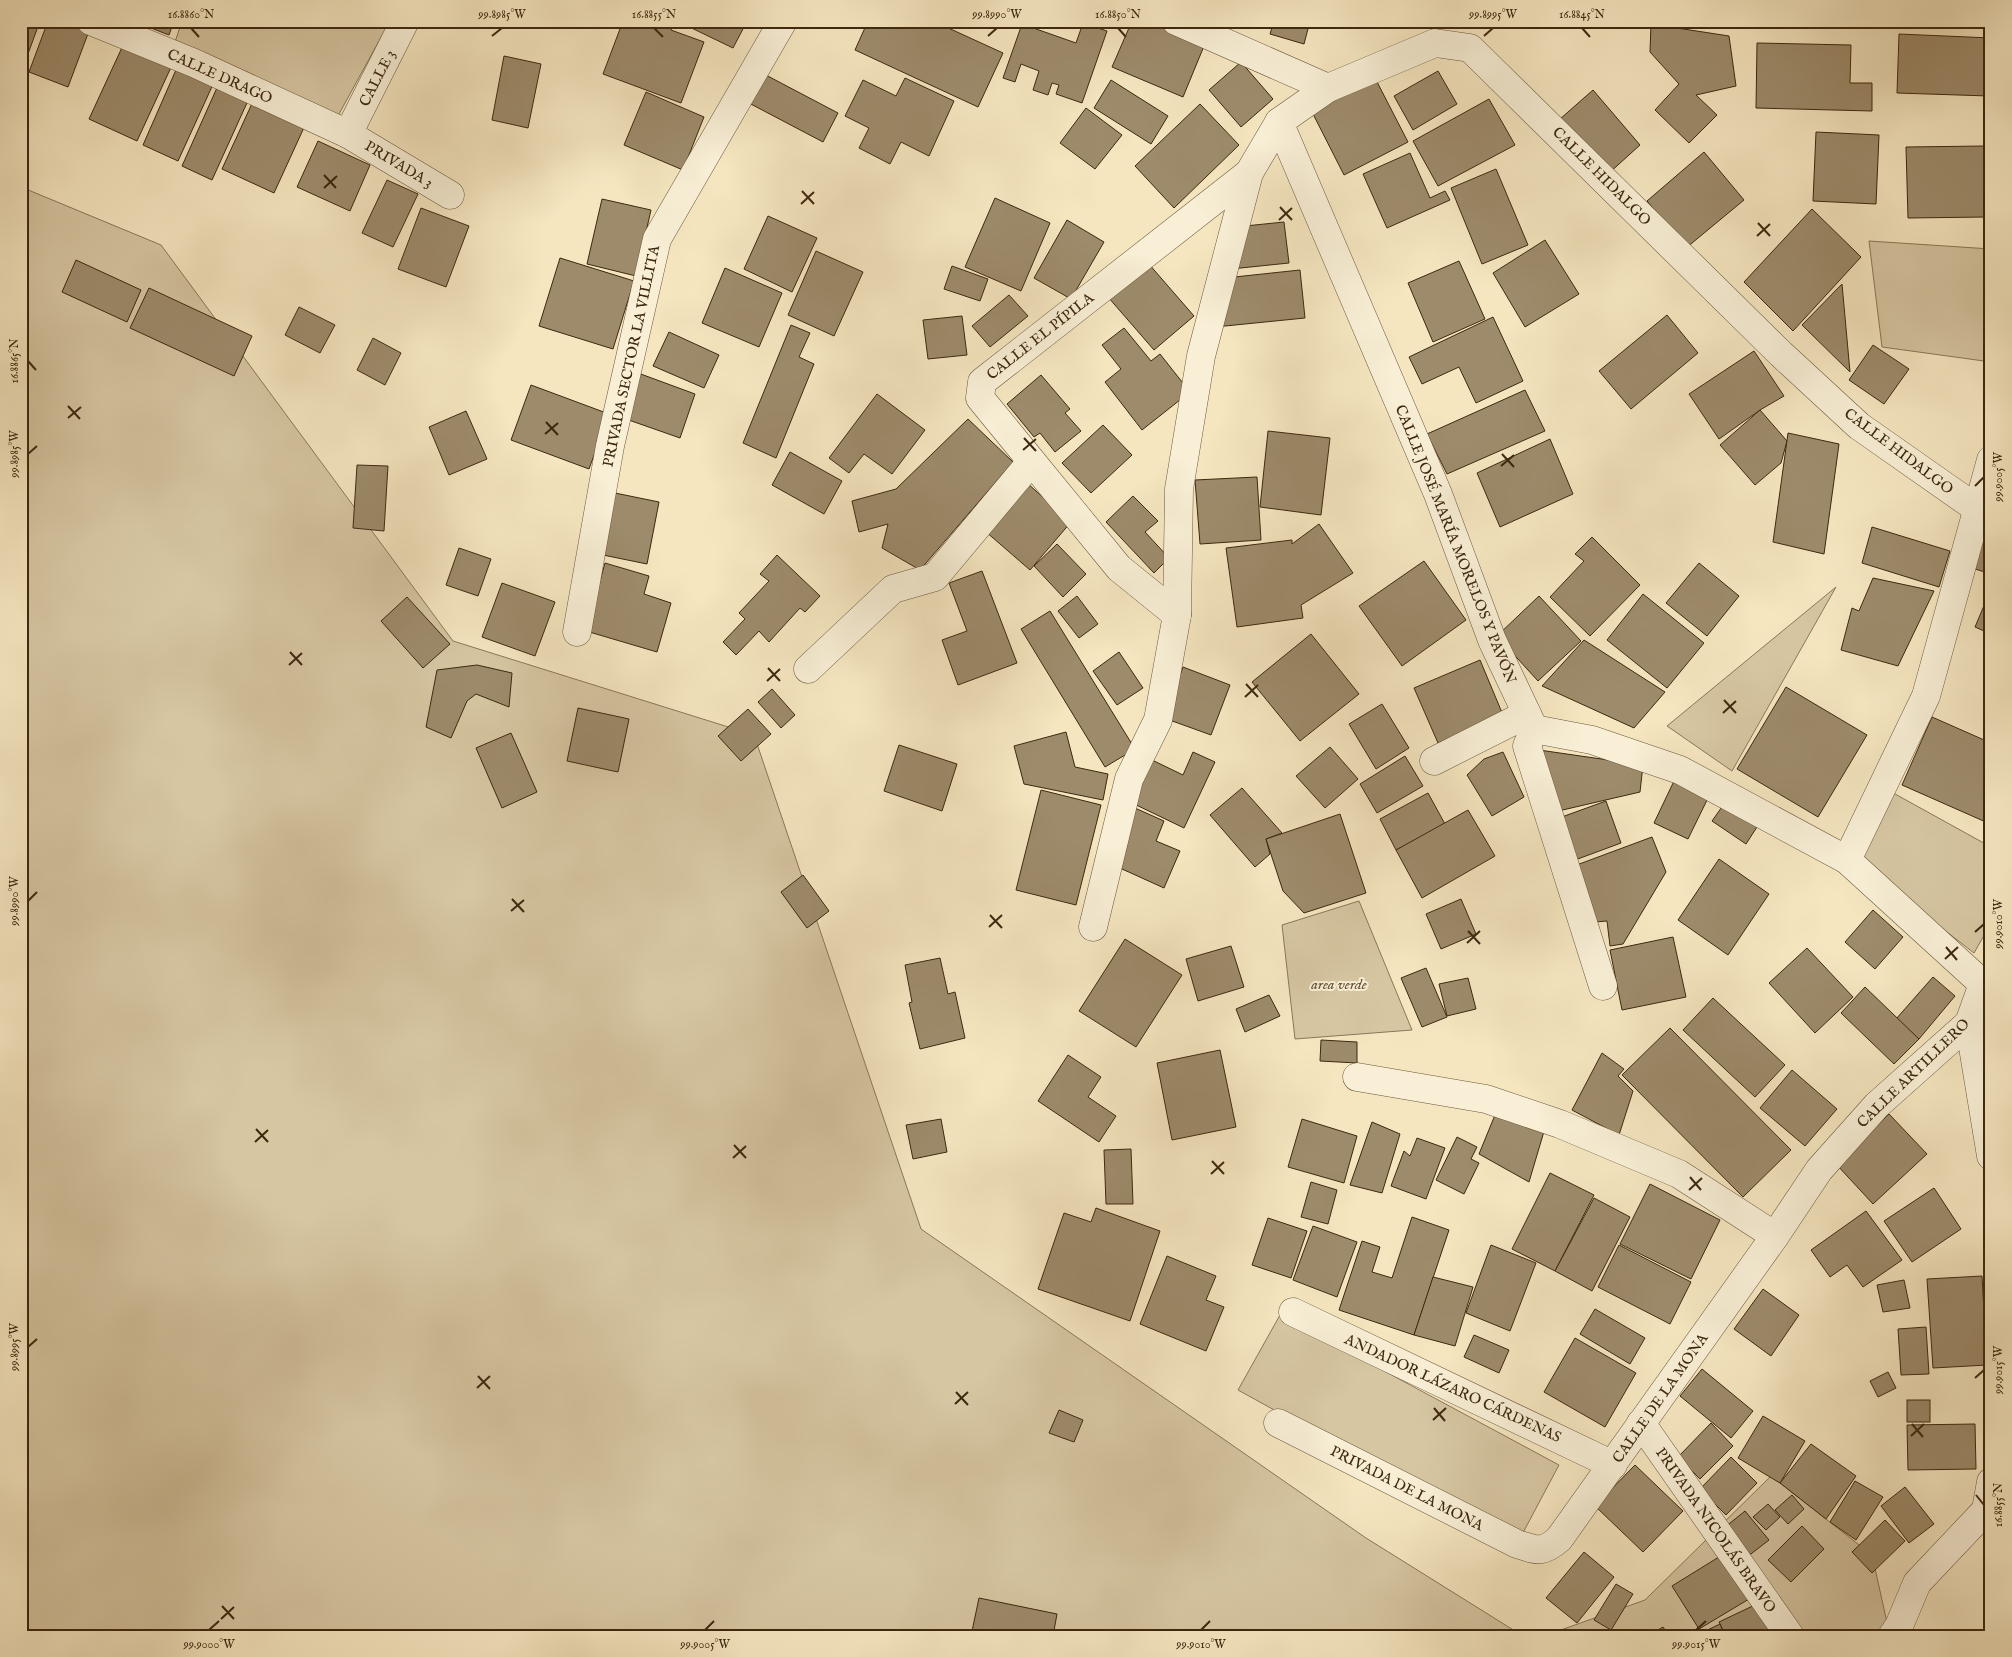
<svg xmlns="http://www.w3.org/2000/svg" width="2012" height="1657" viewBox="0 0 2012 1657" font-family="'IM FELL English',serif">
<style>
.green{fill:#d6c6a2;stroke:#8a7758}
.building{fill:#9d8b6b;stroke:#3d280f}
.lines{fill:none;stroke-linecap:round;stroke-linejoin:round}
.minor-casing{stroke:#6b583b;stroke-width:29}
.minor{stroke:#f8efd6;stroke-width:28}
.ticks{fill:none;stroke:#3d280f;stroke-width:2}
.labels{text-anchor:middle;stroke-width:4;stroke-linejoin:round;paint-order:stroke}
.street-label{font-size:15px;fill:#3d280f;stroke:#f8efd6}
.park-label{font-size:15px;font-style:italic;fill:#635034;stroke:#f8efd6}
.neatline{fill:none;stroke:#3d280f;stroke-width:2}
.ticks-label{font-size:12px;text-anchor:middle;fill:#3d280f}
</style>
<rect width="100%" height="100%" fill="#f5e6c0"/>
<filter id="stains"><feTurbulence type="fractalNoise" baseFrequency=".004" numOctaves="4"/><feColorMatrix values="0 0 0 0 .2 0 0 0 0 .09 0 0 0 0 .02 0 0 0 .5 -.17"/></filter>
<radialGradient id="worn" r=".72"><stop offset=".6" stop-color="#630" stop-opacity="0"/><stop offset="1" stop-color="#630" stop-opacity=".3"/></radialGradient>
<g class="green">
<path d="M182,21H390L334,123L174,45Z"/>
<path d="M21,187L161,245L453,641L754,735L921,1229L1366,1538L1523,1636H21Z"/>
<path d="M1869,241L1991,249V307L1984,361L1882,347Z"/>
<path d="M1836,587L1732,771L1667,726Z"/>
<path d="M1886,789L1991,847V923L1974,953L1856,861Z"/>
<path d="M1359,901L1412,1030L1295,1039L1282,925Z"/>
<path d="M1280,1315L1559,1465L1517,1544L1238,1390Z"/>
<path d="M1771,1476L1872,1555L1890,1636H1544L1645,1600Z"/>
</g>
<g class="building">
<path d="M21,21H40L21,73Z"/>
<path d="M48,21H62L89,31L68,87L29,72Z"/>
<path d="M133,21H174L169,35Z"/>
<path d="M623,21H674L671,30L704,42L681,103L603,74Z"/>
<path d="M732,21L744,27L733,48L679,22Z"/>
<path d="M868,21H933L1003,53L978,107L855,50Z"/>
<path d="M1132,21H1147L1204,46L1183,97L1112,67Z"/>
<path d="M1240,21H1254L1252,27Z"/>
<path d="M1274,21H1310L1304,44L1270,34Z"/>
<path d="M1083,23L1107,31L1082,103L1056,94L1059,85L1052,83L1048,95L1033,90L1039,71L1021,64L1015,82L1003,78L1022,24L1076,43Z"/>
<path d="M1651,24L1729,36L1736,86L1696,95L1717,115L1689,143L1655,110L1679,84L1650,52Z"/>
<path d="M1899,34L1991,38L1989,96L1897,93Z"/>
<path d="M125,41L173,63L137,141L89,119Z"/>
<path d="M1757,43L1851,45L1850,83H1872V111L1756,108Z"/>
<path d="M504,56L541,64L528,128L492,120Z"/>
<path d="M1241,62L1273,99L1241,127L1209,90Z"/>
<path d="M179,63L215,80L178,161L143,145Z"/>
<path d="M1438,71L1457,104L1413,130L1394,96Z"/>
<path d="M762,73L838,113L823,142L747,102Z"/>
<path d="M905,78L954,101L929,156L901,142L890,164L859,148L869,128L845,116L863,80L896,96Z"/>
<path d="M1375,78L1408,142L1344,175L1311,110Z"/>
<path d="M1111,80L1168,116L1151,144L1094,108Z"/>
<path d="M220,81L251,94L212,180L182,166Z"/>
<path d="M1593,90L1640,145L1608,174L1560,119Z"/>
<path d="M646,92L704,117L683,170L624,145Z"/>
<path d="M255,97L307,121L274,193L222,169Z"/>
<path d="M1489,99L1515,145L1438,186L1413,141Z"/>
<path d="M1200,104L1239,145L1174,208L1135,166Z"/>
<path d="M1086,108L1122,135L1095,169L1060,143Z"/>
<path d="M1816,132L1879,135L1876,204L1813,201Z"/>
<path d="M318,141L370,165L350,211L297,187Z"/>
<path d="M1984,146L1986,217L1908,218L1906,147Z"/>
<path d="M1704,152L1744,200L1686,248L1647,201Z"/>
<path d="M1410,153L1430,198L1445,191L1450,200L1387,228L1363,174Z"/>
<path d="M1496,169L1528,245L1482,264L1451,188Z"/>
<path d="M387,180L418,194L393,247L362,233Z"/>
<path d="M995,198L1050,223L1021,291L965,267Z"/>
<path d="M602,199L651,210L636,276L587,264Z"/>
<path d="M421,208L469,226L446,287L398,269Z"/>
<path d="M1812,209L1861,257L1793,331L1744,282Z"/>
<path d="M768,216L817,238L792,292L744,269Z"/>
<path d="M1067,220L1104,242L1071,299L1034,278Z"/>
<path d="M1284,222L1289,263L1231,269L1245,226Z"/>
<path d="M1545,240L1579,294L1525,327L1493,273Z"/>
<path d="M816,251L863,272L834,336L788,315Z"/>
<path d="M560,258L634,281L613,349L539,326Z"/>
<path d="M76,260L141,290L127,322L62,292Z"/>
<path d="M1459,261L1485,319L1433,342L1408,283Z"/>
<path d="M1148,263L1194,316L1154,350L1108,297Z"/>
<path d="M952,266L988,279L980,301L944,289Z"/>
<path d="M725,268L782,293L759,347L702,323Z"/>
<path d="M1300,270L1305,318L1215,327L1225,278Z"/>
<path d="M1842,284L1850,372L1802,325Z"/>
<path d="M149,288L252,336L234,376L130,328Z"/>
<path d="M1009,295L1028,316L990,347L972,326Z"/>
<path d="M299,307L335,325L320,353L285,335Z"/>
<path d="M1667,315L1698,353L1631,409L1599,371Z"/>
<path d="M962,316L967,355L928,359L923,320Z"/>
<path d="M1493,317L1523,381L1476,403L1459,367L1422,384L1409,357Z"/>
<path d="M791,325L810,333L799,357L814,364L776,458L743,443Z"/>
<path d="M1124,328L1151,361L1160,354L1190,392L1142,430L1105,382L1121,369L1102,345Z"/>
<path d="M669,332L719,355L704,388L653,366Z"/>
<path d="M373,338L401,353L385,385L357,370Z"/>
<path d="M1873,345L1909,369L1884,404L1849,380Z"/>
<path d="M1754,351L1784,396L1760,410L1719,439L1689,394Z"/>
<path d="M638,373L695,394L680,438L623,418Z"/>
<path d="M1041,375L1070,409L1065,413L1081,431L1055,452L1040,433L1034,437L1007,404Z"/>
<path d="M531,385L609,414L589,469L511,440Z"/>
<path d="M1525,390L1545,431L1447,474L1427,434Z"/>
<path d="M877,394L925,430L892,474L864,454L849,473L829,458Z"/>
<path d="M1760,410L1787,441L1781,463L1755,485L1720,445Z"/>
<path d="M466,411L487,459L449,475L429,427Z"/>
<path d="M968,419L1013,462L920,570L882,548L888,524L859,532L852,501L896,489Z"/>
<path d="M1103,425L1132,455L1091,493L1062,463Z"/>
<path d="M1268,431L1330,438L1321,515L1260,507Z"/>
<path d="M1788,433L1839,444L1824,554L1773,542Z"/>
<path d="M1550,439L1573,494L1500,527L1477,473Z"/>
<path d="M790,452L842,481L824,514L772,485Z"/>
<path d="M357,465L388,466L384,531L353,528Z"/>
<path d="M1257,477L1261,540L1200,544L1195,480Z"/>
<path d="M1027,483L1071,522L1030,570L985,531Z"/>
<path d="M615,493L659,502L647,564L603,555Z"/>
<path d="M1133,496L1158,521L1145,532L1169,558L1154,573L1106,522Z"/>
<path d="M1991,518V574L1972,568Z"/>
<path d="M1319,524L1353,573L1301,605L1303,618L1237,627L1226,548L1292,540V544Z"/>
<path d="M1872,527L1950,551L1939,587L1862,563Z"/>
<path d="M1592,537L1640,585L1590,636L1550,597L1584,561L1575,554Z"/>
<path d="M1057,544L1086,574L1063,597L1034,566Z"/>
<path d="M459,548L491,559L478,596L446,585Z"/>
<path d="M777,555L820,596L805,612L800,608L769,642L759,631L736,655L723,642L745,619L739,613L769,581L760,574Z"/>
<path d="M1424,561L1466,620L1402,666L1359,606Z"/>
<path d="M605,563L649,576L644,594L671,603L657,652L586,631Z"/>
<path d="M1699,563L1739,596L1707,636L1666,603Z"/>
<path d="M982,571L1017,663L958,685L942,640L967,631L949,583Z"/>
<path d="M1873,578L1934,591L1898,666L1841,650L1852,608L1859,611Z"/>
<path d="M502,583L555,602L535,656L482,637Z"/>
<path d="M1991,589V634L1975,627Z"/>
<path d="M1643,594L1704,643L1667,688L1607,640Z"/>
<path d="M1077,596L1098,624L1079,638L1058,611Z"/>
<path d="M1539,596L1581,641L1538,681L1497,636Z"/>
<path d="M407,597L450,644L423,668L381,621Z"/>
<path d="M1050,611L1135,749L1105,767L1021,629Z"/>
<path d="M1311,634L1359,694L1300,741L1252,682Z"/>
<path d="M1584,640L1665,692L1634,728L1542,686Z"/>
<path d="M1119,652L1143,688L1117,705L1093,671Z"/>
<path d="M1480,660L1503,715L1438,743L1414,688Z"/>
<path d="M477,665L512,673L509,707L476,694L467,701L451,738L426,727L437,670Z"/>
<path d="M1183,667L1230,685L1211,735L1164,718Z"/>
<path d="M1786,687L1867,735L1818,817L1737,769Z"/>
<path d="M772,689L795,715L781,728L758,702Z"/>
<path d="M1382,704L1409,748L1376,769L1349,724Z"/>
<path d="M578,708L629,719L618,772L567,761Z"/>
<path d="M748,709L771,734L741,761L718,736Z"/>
<path d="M1991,713V733L1984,730Z"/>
<path d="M1932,717L1991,743V817L1988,823L1902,785Z"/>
<path d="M1066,732L1075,767L1108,774L1103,800L1024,784L1014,746Z"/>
<path d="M511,733L537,792L502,808L476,748Z"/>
<path d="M899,745L957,764L942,811L884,791Z"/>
<path d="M1330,747L1358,779L1325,808L1296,776Z"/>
<path d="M1539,750L1643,765L1640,792L1554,812Z"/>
<path d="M1193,752L1215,762L1184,828L1130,802L1150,759L1183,775Z"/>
<path d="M1503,752L1524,797L1492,816L1467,775L1484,759Z"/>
<path d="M1405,756L1423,786L1377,813L1360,784Z"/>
<path d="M1674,781L1708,798L1688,839L1654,823Z"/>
<path d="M1242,788L1282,833L1266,839L1270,854L1255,867L1210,815Z"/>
<path d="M1041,790L1101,805L1076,905L1016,890Z"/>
<path d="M1428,793L1445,824L1396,850L1380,819Z"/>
<path d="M1606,801L1621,843L1575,860L1559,818Z"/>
<path d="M1724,804L1757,827L1746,844L1712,821Z"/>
<path d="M1135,808L1164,821L1156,841L1180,851L1164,888L1111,864Z"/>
<path d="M1468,810L1495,856L1422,898L1396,850Z"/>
<path d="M1340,814L1366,893L1304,913L1283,891L1266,839Z"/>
<path d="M1652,837L1666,872L1623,944L1610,946L1607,921L1595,922L1574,866Z"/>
<path d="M1719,859L1769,894L1728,955L1678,920Z"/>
<path d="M803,875L829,911L807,928L781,892Z"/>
<path d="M1461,899L1476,934L1441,949L1426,914Z"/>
<path d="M1873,910L1903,937L1875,969L1845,942Z"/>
<path d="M1673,937L1686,997L1622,1010L1610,950Z"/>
<path d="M1125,939L1182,975L1136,1047L1079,1011Z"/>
<path d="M1231,946L1244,987L1198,1001L1186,959Z"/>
<path d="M1807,948L1853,997L1815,1033L1769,983Z"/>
<path d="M940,958L948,994L955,992L965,1038L920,1049L909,1003L912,1002L905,965Z"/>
<path d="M1426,968L1447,1017L1422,1027L1401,978Z"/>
<path d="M1933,977L1955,996L1919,1039L1896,1019Z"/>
<path d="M1468,978L1476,1009L1447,1016L1439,984Z"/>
<path d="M1865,987L1919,1039L1894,1064L1841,1013Z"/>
<path d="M1269,995L1280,1016L1245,1032L1236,1009Z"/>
<path d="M1713,998L1785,1065L1755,1097L1683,1030Z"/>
<path d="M1991,1012V1077L1984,1031L1987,1015Z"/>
<path d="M1670,1028L1791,1150L1743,1197L1622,1075Z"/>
<path d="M1321,1040L1357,1042V1063L1320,1061Z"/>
<path d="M1220,1050L1236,1127L1172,1140L1157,1063Z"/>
<path d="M1602,1053L1624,1069L1618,1076L1633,1091L1619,1135L1572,1110Z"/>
<path d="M1068,1055L1101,1077L1088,1097L1116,1116L1099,1142L1038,1101Z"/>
<path d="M1792,1070L1837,1109L1805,1146L1760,1108Z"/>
<path d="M1889,1114L1927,1154L1873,1204L1836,1164Z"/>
<path d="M1495,1115L1545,1128L1529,1182L1479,1154Z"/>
<path d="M941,1119L947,1152L913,1159L906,1125Z"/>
<path d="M1302,1119L1357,1136L1344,1183L1288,1167Z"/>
<path d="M1372,1122L1400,1134L1382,1193L1350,1185Z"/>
<path d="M1457,1137L1477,1147L1471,1159L1479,1163L1464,1194L1436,1180Z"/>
<path d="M1417,1138L1445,1148L1426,1199L1391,1186L1404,1151L1410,1156Z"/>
<path d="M1131,1149L1133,1204H1106L1104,1150Z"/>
<path d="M1550,1173L1594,1195L1555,1271L1512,1249Z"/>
<path d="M1311,1182L1337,1190L1328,1224L1301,1217Z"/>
<path d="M1650,1184L1720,1220L1691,1279L1620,1244Z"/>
<path d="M1934,1188L1961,1229L1912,1262L1884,1221Z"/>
<path d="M1594,1198L1630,1217L1592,1291L1555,1271Z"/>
<path d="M1096,1208L1160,1231L1130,1321L1038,1289L1064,1213L1091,1222Z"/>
<path d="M1866,1211L1902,1260L1863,1287L1847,1265L1830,1277L1811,1250Z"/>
<path d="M1412,1217L1449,1230L1414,1335L1339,1310L1362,1241L1380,1247L1372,1272L1392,1278Z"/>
<path d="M1268,1218L1307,1231L1291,1278L1252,1265Z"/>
<path d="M1313,1226L1357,1242L1337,1297L1293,1280Z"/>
<path d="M1491,1245L1536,1263L1510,1331L1466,1313Z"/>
<path d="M1619,1245L1691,1282L1670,1324L1598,1287Z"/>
<path d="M1167,1256L1216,1276L1206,1300L1224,1307L1206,1351L1140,1324Z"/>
<path d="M1982,1276L1987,1365L1933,1368L1927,1279Z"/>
<path d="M1433,1277L1473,1287L1455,1346L1414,1335Z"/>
<path d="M1904,1280L1910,1308L1883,1312L1877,1285Z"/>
<path d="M1763,1289L1799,1315L1771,1356L1734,1329Z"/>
<path d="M1595,1309L1645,1338L1630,1364L1580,1334Z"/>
<path d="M1926,1327L1929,1374L1901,1375L1898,1329Z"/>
<path d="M1474,1335L1509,1350L1499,1373L1464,1357Z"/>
<path d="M1575,1338L1636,1373L1605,1427L1544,1392Z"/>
<path d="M1702,1369L1753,1411L1731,1438L1680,1396Z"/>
<path d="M1888,1372L1896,1388L1878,1397L1870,1381Z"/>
<rect x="1907" y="1400" width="23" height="22"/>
<path d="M1059,1410L1083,1420L1074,1442L1049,1433Z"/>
<path d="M1763,1416L1805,1441L1780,1483L1738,1458Z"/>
<path d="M1711,1423L1733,1446L1700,1479L1678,1457Z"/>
<path d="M1975,1424L1976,1469L1908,1470L1907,1425Z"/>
<path d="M1811,1444L1856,1476L1826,1519L1780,1483Z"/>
<path d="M1731,1457L1757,1483L1726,1515L1700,1489Z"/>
<path d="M1635,1465L1683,1511L1643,1552L1595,1506Z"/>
<path d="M1855,1481L1883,1497L1856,1540L1830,1522Z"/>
<path d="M1905,1487L1934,1524L1909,1543L1881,1506Z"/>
<path d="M1792,1495L1804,1509L1788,1524L1775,1510Z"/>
<path d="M1768,1504L1780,1517L1766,1530L1753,1517Z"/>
<path d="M1745,1511L1769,1540L1747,1557L1724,1528Z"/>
<path d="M1885,1520L1905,1541L1872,1573L1852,1552Z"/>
<path d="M1802,1526L1824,1549L1791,1582L1768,1560Z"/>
<path d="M1584,1552L1614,1577L1577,1623L1546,1598Z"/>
<path d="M1727,1552L1754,1596L1699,1629L1672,1586Z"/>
<path d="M1616,1584L1633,1594L1611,1630L1594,1620Z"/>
<path d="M979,1598L1057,1614L1053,1636H971Z"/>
<path d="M1759,1603L1773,1636H1726L1719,1622Z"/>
<path d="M1720,1624L1725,1636H1700L1699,1634Z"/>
<path d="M1663,1627L1669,1636H1648Z"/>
</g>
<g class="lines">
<g class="minor-casing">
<g id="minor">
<path d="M91,21L194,63L348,134L450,195"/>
<path d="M1176,21L1328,88"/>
<path d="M1279,122L1438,494L1492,640L1534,729"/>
<path d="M348,134L405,21"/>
<path d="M1177,615L1119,568L980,398L982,382L1249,173L1279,122L1328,88L1435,43L1470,48L1781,354L1859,426L1976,508"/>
<path d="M577,632L610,446L657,239L783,21"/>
<path d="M808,669L893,589L935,577L1031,462"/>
<path d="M1534,729L1592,740L1680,770L1847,860L1983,984"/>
<path d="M1534,729L1527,746L1603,986"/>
<path d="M1434,761L1527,714"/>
<path d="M1847,860L1926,696L1991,460"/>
<path d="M1093,927L1129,779L1158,720L1177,615L1179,489L1201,356L1249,173"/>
<path d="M1969,1023L1991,1156"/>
<path d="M1357,1077L1486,1099L1560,1124L1679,1174L1775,1236"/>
<path d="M1293,1312L1613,1465"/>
<path d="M1278,1423L1517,1544C1536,1550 1542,1554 1559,1539L1775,1236L1819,1170L1877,1105L1969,1023L1983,984L1991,980"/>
<path d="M1641,1423L1790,1636"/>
<path d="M1892,1636L1899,1626L1917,1583L1986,1510L1991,1482"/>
</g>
</g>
<use href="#minor" class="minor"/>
</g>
<path class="ticks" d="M191,28L199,37M654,28L663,37M1118,28L1126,37M1582,28L1590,37M492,36L502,28M988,36L997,28M1484,36L1493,28M324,175L336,188M324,188L337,176M802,191L814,204M801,204L814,192M1280,207L1292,220M1279,220L1292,208M1758,223L1770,236M1757,236L1770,224M28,361L36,370M68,406L80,419M68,418L81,407M546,422L558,435M545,434L558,423M1024,438L1036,451M1023,450L1036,439M28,454L37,446M1502,454L1514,467M1501,466L1514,455M1975,486L1984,477M290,652L302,665M289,665L302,653M768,668L780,681M767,681L780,669M1246,684L1258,697M1245,697L1258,685M1724,700L1736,713M1723,713L1736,701M512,899L524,912M28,901L37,892M511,911L524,900M990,915L1002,928M989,927L1002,915M1468,931L1480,944M1975,932L1984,924M1467,943L1480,931M1946,947L1957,960M1945,959L1958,947M256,1129L268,1142M255,1142L268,1130M734,1145L746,1158M733,1158L746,1146M1212,1161L1224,1174M1211,1174L1224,1162M1690,1177L1701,1190M1689,1190L1702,1178M28,1347L37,1339M478,1376L490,1389M1975,1378L1984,1370M477,1388L490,1376M956,1392L968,1405M955,1404L968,1392M1434,1408L1445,1421M1433,1420L1446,1408M1912,1424L1923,1437M1911,1436L1924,1424M1976,1495L1984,1505M222,1606L234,1619M221,1619L234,1607M209,1630L219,1621M705,1630L714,1621M1201,1630L1210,1621M1696,1630L1706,1621"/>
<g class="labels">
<g class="street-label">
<text transform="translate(220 76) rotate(24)" y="5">CALLE DRAGO</text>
<text transform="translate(377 78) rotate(-63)" y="5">CALLE 3</text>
<text transform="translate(399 164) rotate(31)" y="5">PRIVADA 3</text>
<text transform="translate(1602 176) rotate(45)" y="5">CALLE HIDALGO</text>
<text transform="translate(1040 336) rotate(-38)" y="5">CALLE EL PÍPILA</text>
<text transform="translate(631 356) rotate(-78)" y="5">PRIVADA SECTOR LA VILLITA</text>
<text transform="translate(1899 451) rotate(37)" y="5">CALLE HIDALGO</text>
<text transform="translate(1456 544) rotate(68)" y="5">CALLE JOSÉ MARÍA MORELOS Y PAVÓN</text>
<text transform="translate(1913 1073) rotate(-44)" y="5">CALLE ARTILLERO</text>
<text transform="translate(1453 1388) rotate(25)" y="5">ANDADOR LÁZARO CÁRDENAS</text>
<text transform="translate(1660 1398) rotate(-55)" y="5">CALLE DE LA MONA</text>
<text transform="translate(1407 1488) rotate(27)" y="5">PRIVADA DE LA MONA</text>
<text transform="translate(1716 1530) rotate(55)" y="5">PRIVADA NICOLÁS BRAVO</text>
</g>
<g class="park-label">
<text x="1339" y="989">area verde</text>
</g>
</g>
<rect width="2012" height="1657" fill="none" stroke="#f5e6c0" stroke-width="55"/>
<rect x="28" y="28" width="1956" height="1602" class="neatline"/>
<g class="ticks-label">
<text x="191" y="18">16.8860°N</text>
<text x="502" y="18">99.8985°W</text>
<text x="654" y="18">16.8855°N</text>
<text x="997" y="18">99.8990°W</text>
<text x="1118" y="18">16.8850°N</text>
<text x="1493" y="18">99.8995°W</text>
<text x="1582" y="18">16.8845°N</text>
<text transform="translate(14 361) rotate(-90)" y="4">16.8865°N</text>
<text transform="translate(14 454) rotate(-90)" y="4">99.8985°W</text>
<text transform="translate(1998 477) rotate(-90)" y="4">99.9005°W</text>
<text transform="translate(14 901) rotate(-90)" y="4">99.8990°W</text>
<text transform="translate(1998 924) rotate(-90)" y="4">99.9010°W</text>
<text transform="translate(14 1347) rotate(-90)" y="4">99.8995°W</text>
<text transform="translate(1998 1370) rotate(-90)" y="4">99.9015°W</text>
<text transform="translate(1998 1505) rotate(-90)" y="4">16.8855°N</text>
<text x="209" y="1648">99.9000°W</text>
<text x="705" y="1648">99.9005°W</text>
<text x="1201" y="1648">99.9010°W</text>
<text x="1696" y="1648">99.9015°W</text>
</g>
<rect width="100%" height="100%" filter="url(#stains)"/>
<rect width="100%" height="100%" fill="url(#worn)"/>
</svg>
